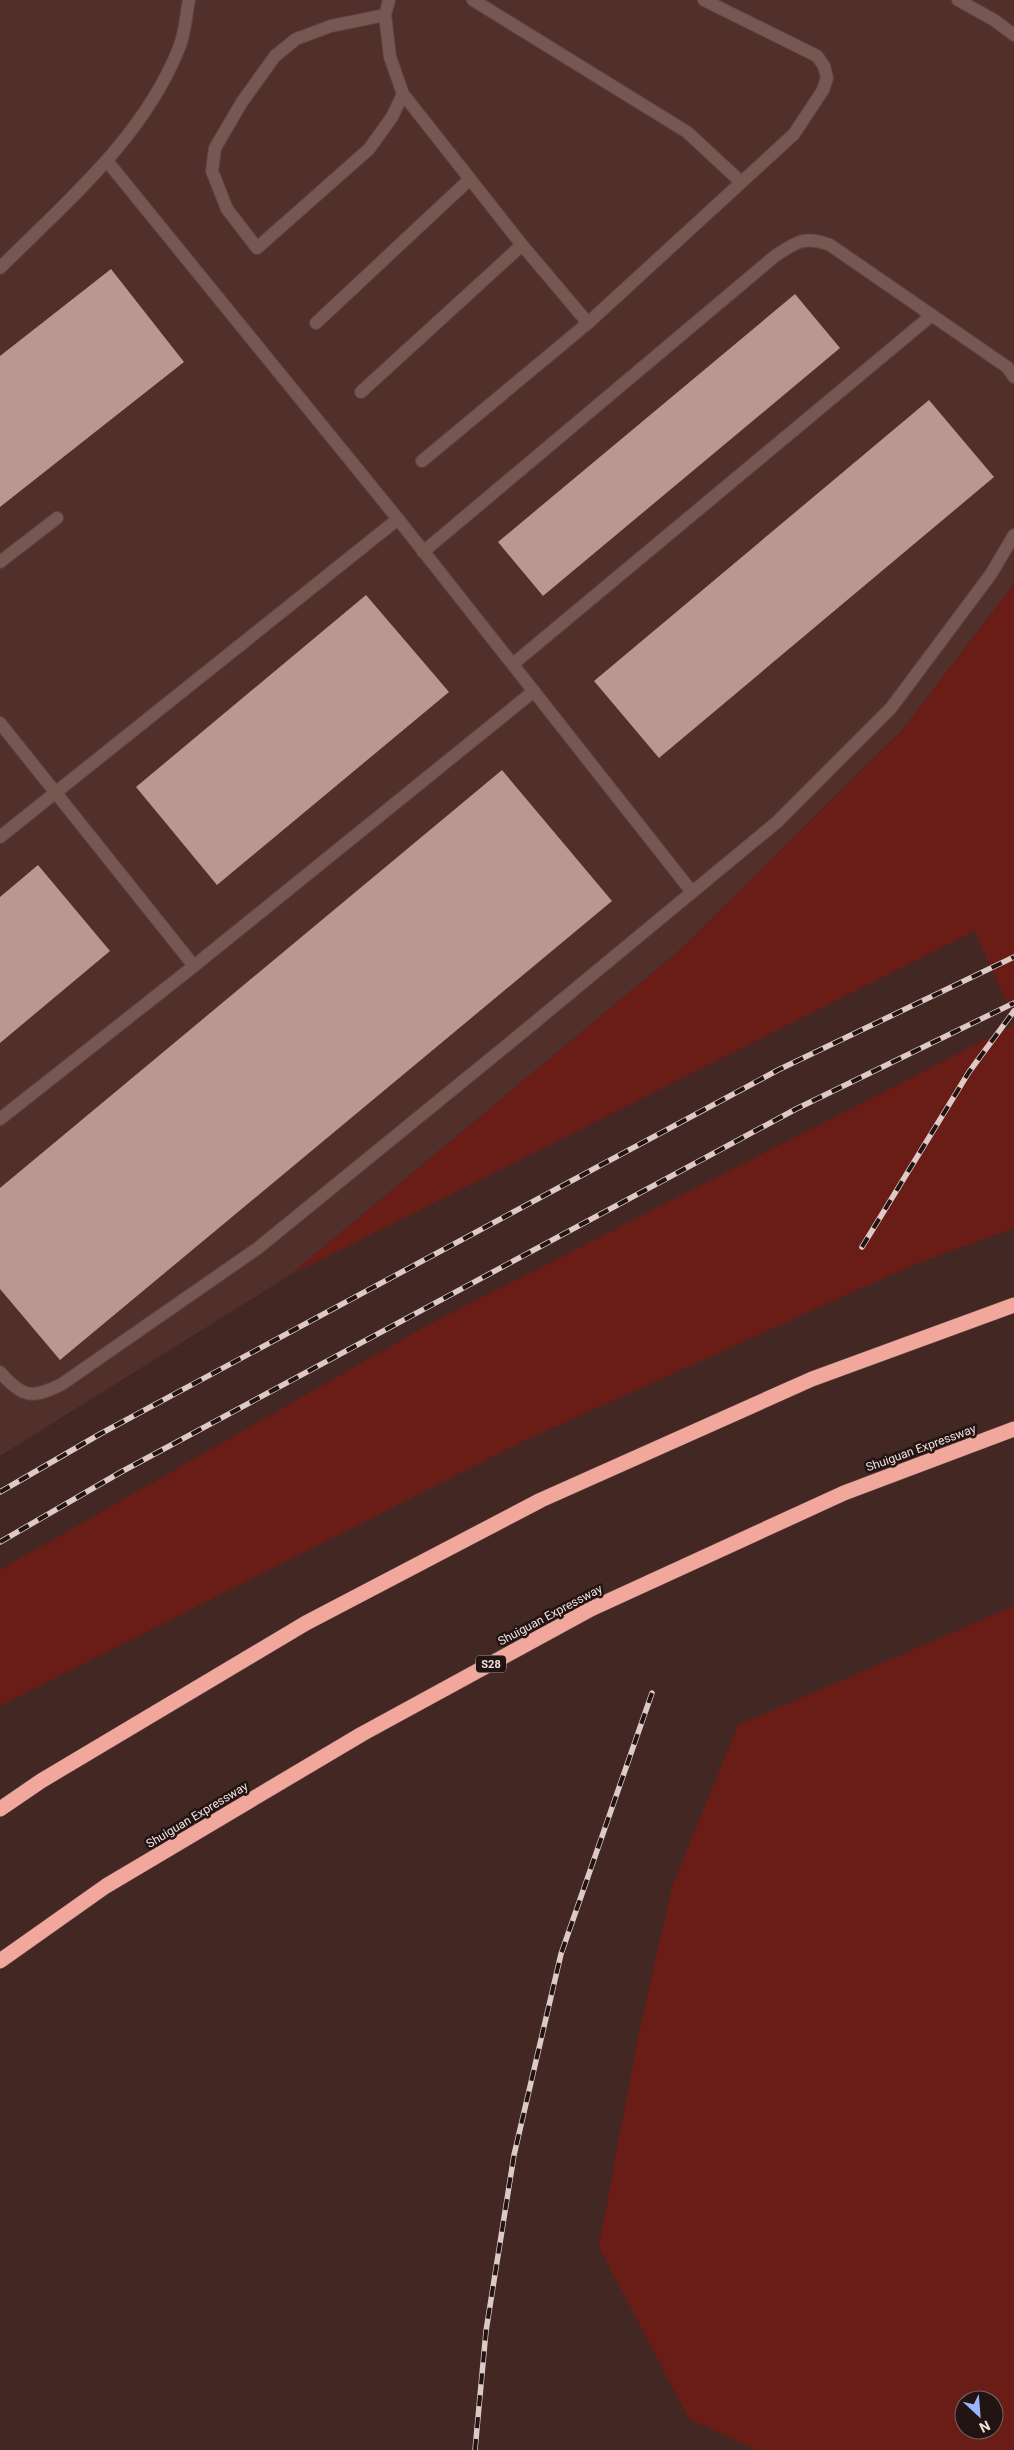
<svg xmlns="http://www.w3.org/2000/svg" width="1014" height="2450" viewBox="0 0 1014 2450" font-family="Roboto,sans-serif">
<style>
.built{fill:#512f2a}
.green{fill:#6a1c16;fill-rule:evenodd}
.building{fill:#ba9791}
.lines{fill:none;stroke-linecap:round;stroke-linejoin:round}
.lane-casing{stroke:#5d4542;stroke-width:14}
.highway-casing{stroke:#5d4542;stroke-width:16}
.lane{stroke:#765752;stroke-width:12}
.highway{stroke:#f1a79b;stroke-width:15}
.rail-casing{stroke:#ddc9c6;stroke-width:5.5}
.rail{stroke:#211412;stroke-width:4;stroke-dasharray:11;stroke-linecap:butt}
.labels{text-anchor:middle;stroke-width:5;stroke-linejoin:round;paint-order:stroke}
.shield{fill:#211412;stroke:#b4a3a0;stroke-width:1}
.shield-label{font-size:11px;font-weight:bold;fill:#f3e0dd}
.street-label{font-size:12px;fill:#f3e0dd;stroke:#211412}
</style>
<rect width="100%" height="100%" fill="#432723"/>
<path class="built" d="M0,0H1014V584L903,729L680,950L290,1275L0,1456Z"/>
<g class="green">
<path d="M1014,584V1019L975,931L290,1275L680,950L903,729Z"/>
<path d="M1014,1025V1228L913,1265L526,1440L0,1706V1570L428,1325Z"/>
<path d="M1014,1606V2450H757L689,2419L599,2247L637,2042L672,1887L738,1725ZM964,2400H994V2430H964Z"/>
</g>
<g class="building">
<path d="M111,269L184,362L0,507V356Z"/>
<path d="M795,294L840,348L543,596L498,542Z"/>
<path d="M929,400L994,477L659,758L594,681Z"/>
<path d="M366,595L449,692L217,885L136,787Z"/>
<path d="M502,770L612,901L60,1360L0,1289V1188Z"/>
<path d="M38,865L110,951L0,1043V897Z"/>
</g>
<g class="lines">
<g class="lane-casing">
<g id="lane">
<path d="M389,0L385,15L390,57L403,94L522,245L588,323L794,134L823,90L827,78L824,66L817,56L704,0"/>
<path d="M473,0L687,132L741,182"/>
<path d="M958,0L994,20L1014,35"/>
<path d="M385,15L331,26L296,39L275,56L242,102L215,148L212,171L227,209L257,248L369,149L392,117L403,94"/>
<path d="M107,161L398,519L692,892"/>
<path d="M0,268C67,201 143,138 179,48C185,34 186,15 189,0"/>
<path d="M316,323L470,179"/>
<path d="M361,392L522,245"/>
<path d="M422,461L588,323"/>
<path d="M423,552L775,256C796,242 805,235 830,245L1007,367L1014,377"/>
<path d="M0,562L57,518"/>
<path d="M513,664L932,315"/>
<path d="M0,723L194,966"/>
<path d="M0,837L398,519"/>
<path d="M0,1119L194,966L534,691"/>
<path d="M0,1372C22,1398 33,1399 62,1384L258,1248L517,1037L777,822L891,708L991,574L1014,535"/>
</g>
</g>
<g class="highway-casing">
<g id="highway">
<path d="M0,1809L41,1781L306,1623L541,1500L812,1379L1014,1305"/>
<path d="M0,1961L106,1886L362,1734L591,1609L844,1493L1014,1429"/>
</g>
</g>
<use href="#lane" class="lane"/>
<use href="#highway" class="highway"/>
<g class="rail-casing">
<g id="rail">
<path d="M862,1247L969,1072L1014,1011"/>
<path d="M0,1492L100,1434L778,1070L1014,957"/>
<path d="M0,1542L121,1472L796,1109L1014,1003"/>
<path d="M475,2450L486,2331L514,2155L561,1954L652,1693"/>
</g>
</g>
<use href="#rail" class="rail"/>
</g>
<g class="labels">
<rect class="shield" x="476" y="1655.5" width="30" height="17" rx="4"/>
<g class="shield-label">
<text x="491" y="1668">S28</text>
</g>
<g class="street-label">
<text transform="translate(921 1448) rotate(-20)" y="4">Shuiguan Expressway</text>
<text transform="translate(550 1615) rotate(-28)" y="4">Shuiguan Expressway</text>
<text transform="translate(197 1815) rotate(-31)" y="4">Shuiguan Expressway</text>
</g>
</g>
<g transform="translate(979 2415) rotate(154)"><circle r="24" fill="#211412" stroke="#756663"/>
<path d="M0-4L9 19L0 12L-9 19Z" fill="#97b6fd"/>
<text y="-8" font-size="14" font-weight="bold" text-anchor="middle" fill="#f3e0dd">N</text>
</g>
</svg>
